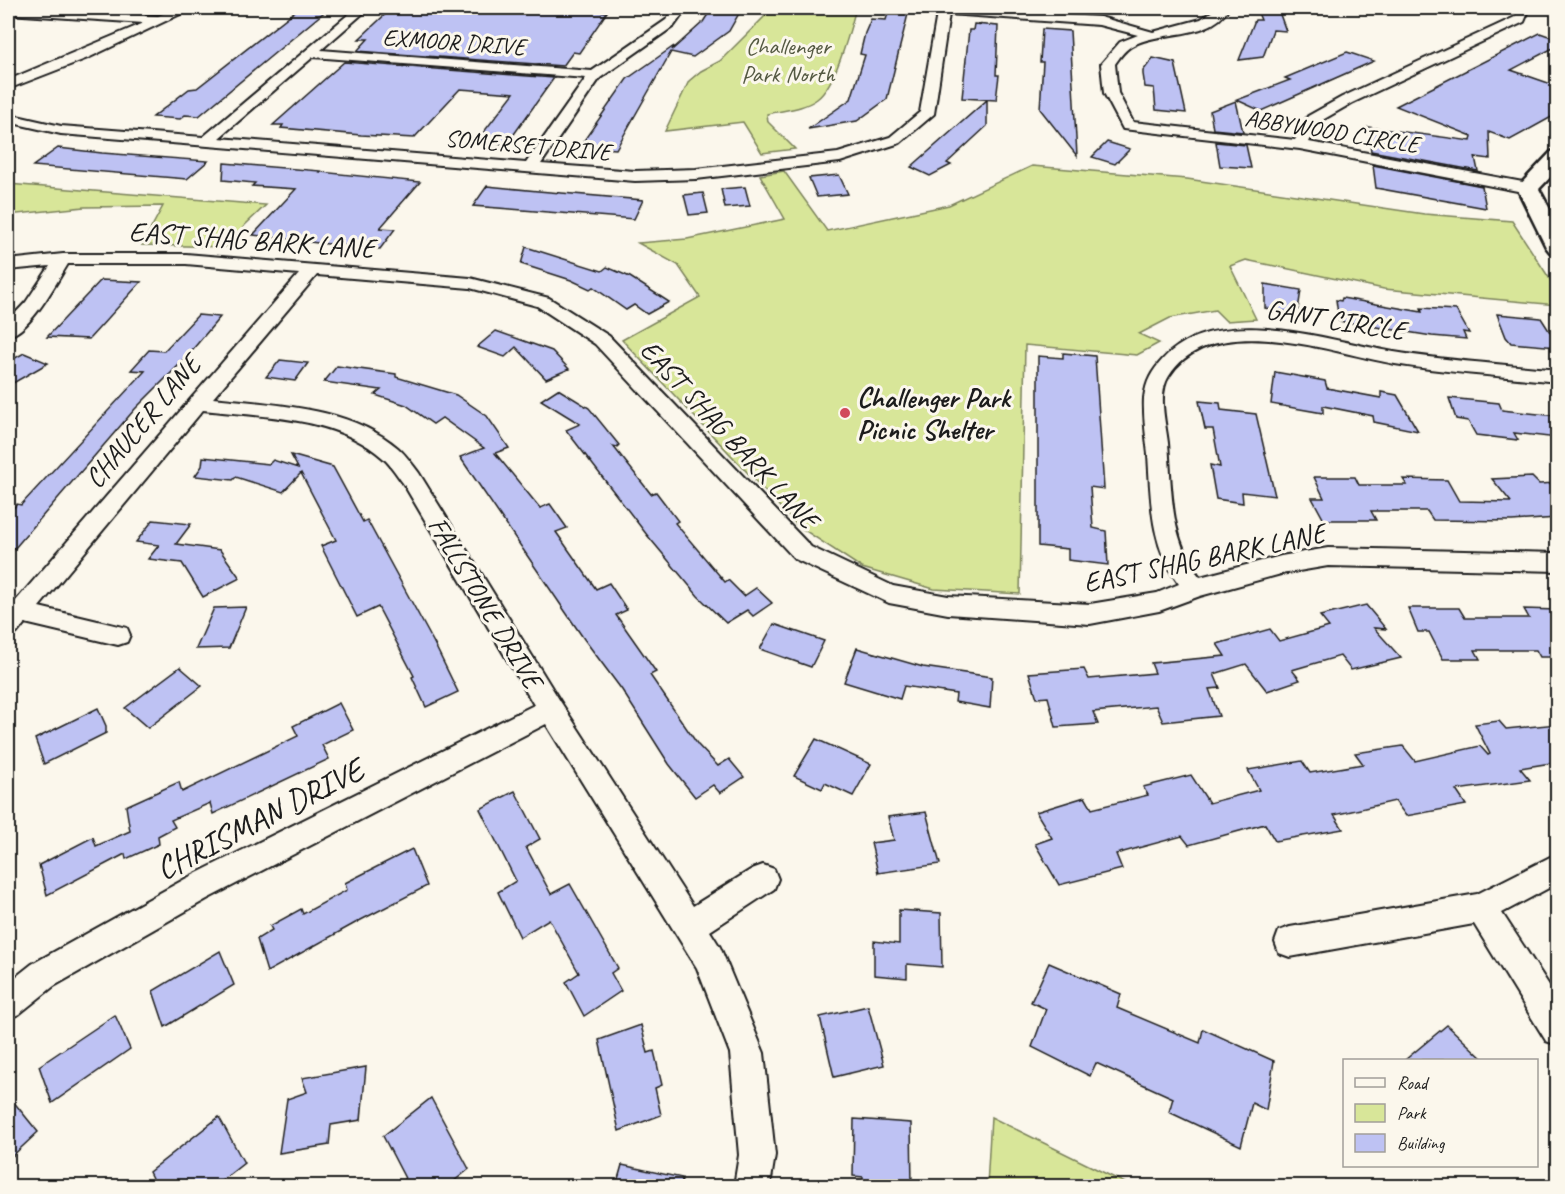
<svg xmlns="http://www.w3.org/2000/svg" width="1565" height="1194" viewBox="0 0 1565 1194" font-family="Caveat,sans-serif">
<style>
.green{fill:#d8e699;stroke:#7a815a;stroke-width:1.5}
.building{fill:#bec2f3;stroke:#1c1c1c;stroke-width:1.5}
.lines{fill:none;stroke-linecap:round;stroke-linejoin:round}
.street-casing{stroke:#1c1c1c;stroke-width:4}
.secondary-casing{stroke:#1c1c1c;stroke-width:5}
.street{fill:#fbf7ec;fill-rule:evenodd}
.secondary{fill:#fbf7ec;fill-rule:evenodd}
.poi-dot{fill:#d1495b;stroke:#fbf7ec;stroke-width:2}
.labels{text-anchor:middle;stroke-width:6;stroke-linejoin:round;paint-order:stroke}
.far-street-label{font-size:24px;fill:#1c1c1c;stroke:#fbf7ec}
.far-park-label{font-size:24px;fill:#545942;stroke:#fbf7ec}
.street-label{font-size:28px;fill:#1c1c1c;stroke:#fbf7ec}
.poi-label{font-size:28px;font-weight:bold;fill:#1c1c1c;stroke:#fbf7ec;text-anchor:start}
.near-street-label{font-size:33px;fill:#1c1c1c;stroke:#fbf7ec}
</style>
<rect width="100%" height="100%" fill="#fbf7ec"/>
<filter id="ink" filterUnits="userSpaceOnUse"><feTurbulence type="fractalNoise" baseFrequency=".0167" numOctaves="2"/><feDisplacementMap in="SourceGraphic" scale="12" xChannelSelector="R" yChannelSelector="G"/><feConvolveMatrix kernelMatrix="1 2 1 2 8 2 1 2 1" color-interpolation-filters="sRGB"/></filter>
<g filter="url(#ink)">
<g class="green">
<path d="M768,8H856C850,30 836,85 817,99C804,109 783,110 767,114L768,122L795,149L762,153L743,122L665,131L689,81L701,71L720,61L764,17Z"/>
<path d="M1032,166L1187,179L1424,214L1512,221L1557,290V305L1384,289L1246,260L1230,266L1256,319L1226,321L1215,310L1170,318L1139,334L1159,343L1137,355L1025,345L1020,594L934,589L862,568L798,526L622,340L700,297L678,265L638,243L687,239L785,219L760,175L784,171L827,231L949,205Z"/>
<path d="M8,184L266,205L245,225L229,247L142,245L163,206L84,207L8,215Z"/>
<path d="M991,1117L1131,1186H987Z"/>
</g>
<g class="building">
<path d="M299,8H329L199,116L185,115L180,119L153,117L189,89L197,88Z"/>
<path d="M392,8H554L607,12L579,53L573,52L563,66L357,51L368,39H359Z"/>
<path d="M712,8H742L729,31L693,57L671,52L616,149L580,146L627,79L674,46L672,50L703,22Z"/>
<path d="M1256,8L1278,9L1286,31L1273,30L1263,57L1239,60L1255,20H1261Z"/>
<path d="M888,13L908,14L887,99L857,121L808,129L851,99L865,55L860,54L865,33L871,19L886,20Z"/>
<path d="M974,24L998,26L996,75H999L996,100L962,98L969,30H973Z"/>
<path d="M1042,29L1070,31L1077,156L1040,109L1043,62H1040Z"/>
<path d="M1540,33L1557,39V46L1511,70L1557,86V114L1510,140L1489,132L1490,159L1475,157L1478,171L1371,151L1368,127L1471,141L1472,136L1396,106Z"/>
<path d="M1347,52L1374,61L1261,111L1237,100L1290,80L1285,78Z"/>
<path d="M1153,58L1175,63L1186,113L1156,110L1154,88L1145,87L1143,74V71Z"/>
<path d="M344,62L554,78L507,144L476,142L514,93L460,89L414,138L361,135L281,128L283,125H273Z"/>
<path d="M987,100V126L947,163L951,165L930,176L911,167Z"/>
<path d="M1236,101L1243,132L1213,129L1210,111Z"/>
<path d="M1107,142L1130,149L1115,164L1092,157Z"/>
<path d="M1216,142L1246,145L1251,168L1220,166Z"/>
<path d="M58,148L102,153L208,161L187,179L33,166Z"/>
<path d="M224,163L321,171L320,172L420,182L380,228L395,229L380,249L318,243L253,235L296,189L252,186L255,183L223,180Z"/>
<path d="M1373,165L1482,186L1486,208L1376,188Z"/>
<path d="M839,175L848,194L817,197L809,178Z"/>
<path d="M487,186L538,191L643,200L634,219L473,206Z"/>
<path d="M745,187L750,206L725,208L721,189Z"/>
<path d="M703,193L708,213L689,215L684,195Z"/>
<path d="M526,247L602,271L607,267L630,277L669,302L647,314L634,305L626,310L593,287L590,289L571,280L521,264Z"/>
<path d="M101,280L141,282L89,339L47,337Z"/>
<path d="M1265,284L1301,290L1298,310L1292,309L1293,313L1265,308Z"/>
<path d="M1342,298L1422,312L1421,308L1456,310L1469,333L1463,332L1466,339L1432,336L1339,321L1336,300L1341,301Z"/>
<path d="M1497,314L1541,318L1557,343V347L1511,343L1506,337Z"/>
<path d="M198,315L220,317L182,362L135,409L8,556V514L17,504L21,505L145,371L131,370L149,350L164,351Z"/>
<path d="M496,331L552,351L569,369L546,379L516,347L505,357L477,347Z"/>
<path d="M24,353L48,363L8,386V362Z"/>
<path d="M1063,353L1095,356L1104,489L1090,487L1093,528L1106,531L1108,565L1068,560V549L1038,546V356L1063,358Z"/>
<path d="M280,360L308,363L295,381L266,377Z"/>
<path d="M337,366L396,374V377L456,395L487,416L509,448L495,453L540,508L550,504L567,528L556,532L596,589L609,583L627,610L616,615L656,672L650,675L698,745L718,766L729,759L744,777L720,793L713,785L695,797L669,764L622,690L584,639L460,457L484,448L442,418L433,424L406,405L375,395L381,390L324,382Z"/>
<path d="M1275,372L1325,381L1327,388L1381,398V392L1397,395L1418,431L1374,422L1373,416L1323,406V413L1271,404Z"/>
<path d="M558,389L589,408L619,445L617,447L613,446L651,494L656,492L678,521L675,523L725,582L728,580L744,596L756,588L772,603L753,616L747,610L726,623L698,596L647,535L566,430L580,424L541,400Z"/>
<path d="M1449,398L1499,403L1502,410L1557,416V438L1514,433L1518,440L1476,435L1468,421L1456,419Z"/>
<path d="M1199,401L1220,403L1221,410L1256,414L1275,496L1242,492L1243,503L1216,499L1210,465L1220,467L1213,429H1205Z"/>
<path d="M291,455L333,467L363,522L367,520L434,643L458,692L426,707L412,677L414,676L378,607L357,617L321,546L336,540L301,473L283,492L236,477L233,480L195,476L202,466L203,457L269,464L273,460L298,468Z"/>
<path d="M1314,477H1355L1359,485H1407L1403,479L1447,480L1459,501L1511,502L1492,479L1532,477L1539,484L1557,483V518L1512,521L1433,520L1427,511H1371L1376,520H1324L1312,498H1324Z"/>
<path d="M153,520L191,524L176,544L220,550L240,578L203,597L182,563L148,559L159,545L136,542Z"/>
<path d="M1366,605L1386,629L1374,628L1401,658L1351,670L1340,656L1292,670L1300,680L1267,691L1246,664L1214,674L1220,688L1209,689L1219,716L1163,722L1156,706L1093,712L1098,724L1056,727L1048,697L1037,698L1029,673L1084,669L1089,679L1155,673L1151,663L1225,656L1217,644L1270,629L1279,641L1329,627L1320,616Z"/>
<path d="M246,607L229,648L196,649L214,608Z"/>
<path d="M1408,608H1459L1465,618H1529L1524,609L1557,610V657H1540L1536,650H1475L1480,659H1443L1429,632H1418Z"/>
<path d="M774,624L824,641L811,667L760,649Z"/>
<path d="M857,648L923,667L992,677L990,708L955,702L956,694L904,686L900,699L844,682Z"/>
<path d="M180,667L202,686L148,728L125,708Z"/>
<path d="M339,703L353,730L322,745L329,759L213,814L210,803L171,820L175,827L158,836L159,844L126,859L125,854L47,895L39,865L93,837L96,846L130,831L126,806L179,782L182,792L298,736L293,726Z"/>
<path d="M98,708L106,726V733L44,764L35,739Z"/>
<path d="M1499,721L1506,729L1557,724V762L1520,768L1530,780L1456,790L1466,805L1406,816L1395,801L1334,815L1343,829L1275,841L1265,824L1189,845L1182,836L1116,854L1122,869L1059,885L1035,844L1052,838L1036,812L1085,797L1092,809L1148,795L1143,787L1191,775L1209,803L1259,790L1248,770L1302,761L1310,773L1363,764L1355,753L1403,746L1415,761L1480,746L1488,755L1490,754L1475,724Z"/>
<path d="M816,739L871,764L853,796L825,783L822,789L794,776Z"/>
<path d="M515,791L540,839L526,847L551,894L570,884L618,968L611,973L621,991L584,1016L566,982L579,973L549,919L520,937L498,892L516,881L480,809Z"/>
<path d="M926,812L940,864L878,873L871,843L894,840L888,817Z"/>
<path d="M412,849L427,886L359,921L267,972L257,939L272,930L270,926L301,909L303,914L347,890L345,883Z"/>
<path d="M899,910L941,913L942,967L907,964V978L874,975V941L899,944Z"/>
<path d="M220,951L234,985L165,1027L153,991Z"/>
<path d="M1049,963L1121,994L1117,1008L1200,1043L1203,1029L1274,1061L1266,1110L1252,1103L1241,1146L1169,1112L1173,1098L1096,1063L1090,1076L1032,1047L1046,1009L1031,1002Z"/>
<path d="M868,1006L884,1065L834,1077L820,1017Z"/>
<path d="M115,1015L130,1049L52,1103L39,1066Z"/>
<path d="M641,1025L648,1053L654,1051L662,1085L655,1088L661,1115L619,1131L599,1040Z"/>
<path d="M1447,1025L1484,1060H1405Z"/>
<path d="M366,1067L361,1120L331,1125L329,1145L279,1153L287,1099L307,1092L302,1078Z"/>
<path d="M8,1095L38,1132L8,1160Z"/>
<path d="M431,1098L469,1169L448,1186H409L383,1136Z"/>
<path d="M219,1117L244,1163L215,1186H156L149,1172Z"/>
<path d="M854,1119L911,1123L912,1186H863V1177L853,1176Z"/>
<path d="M622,1165L682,1178L681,1186H616Z"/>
</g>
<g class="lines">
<g class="street-casing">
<g id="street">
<path d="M8,8L158,16L178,8H193L88,58L8,89V80L144,23L8,14Z"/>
<path d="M356,8H369L321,50L592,71L666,20L675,8H687L674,26L600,78L541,164L635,171L696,169L838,153L890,137L920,112L938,8L1100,17L1153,32L1201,19L1217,8H1229C1210,41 1159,29 1130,47C1124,51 1119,58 1115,64L1118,93L1133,122L1295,140L1308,116L1342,97L1515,17L1518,8H1530L1524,22L1352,103L1319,122L1309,142L1528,183L1536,188L1528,193L1300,149L1123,129L1104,93L1101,64L1120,42L1138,35L1099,25L949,14L934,114L900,143L840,162L696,179L635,181L61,134L8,122V114L61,126L203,137ZM313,57L586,78L526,163L219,138Z"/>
<path d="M63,254H186L470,278L549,298L609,336L811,547L893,586L948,596L1090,604L1157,593L1179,584C1150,546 1151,500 1148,454C1146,436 1143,417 1144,398C1146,381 1152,371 1163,359C1217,301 1329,341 1394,352C1448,361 1503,364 1558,370V382C1503,376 1449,373 1395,364C1332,353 1212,308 1169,376C1157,394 1166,424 1168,443C1172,490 1169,539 1200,577L1281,556L1328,548L1558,553V571L1328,566L1281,574L1200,596L1159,611L1090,624L948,614L889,603L795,559L595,344L537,306L470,288L317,275L213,398C274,405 349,406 398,448C406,455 412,464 419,473L560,701L693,906L752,869L763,865L774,869L778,879L774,889L710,931L720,947L764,1053L775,1155L770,1186H734L739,1155L730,1053L697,968L546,724L207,899L54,986L19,1014L8,1019V983L32,964L185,879L534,705L403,483C397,475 391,465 383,458C336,416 263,417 203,410L39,607L127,628L130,635L127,642L118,645L25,623L17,633L8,636V610L299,274L186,264H68C56,283 30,332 8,336V321L26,302L50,266L8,270V260Z"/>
<path d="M1558,853V883L1502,913L1558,999V1045L1546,1041L1474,924L1290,957L1279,953L1275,942L1279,931L1290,927L1477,894Z"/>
</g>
</g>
<g class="secondary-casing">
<path id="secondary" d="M1558,150V169L1539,189L1558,224V254L1550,252L1546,247L1517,188L1551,152Z"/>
</g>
<use href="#street" class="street"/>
<use href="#secondary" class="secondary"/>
</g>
</g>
<circle class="poi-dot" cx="845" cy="413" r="6"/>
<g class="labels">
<g class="far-street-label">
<text transform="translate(454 42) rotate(4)" y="8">EXMOOR DRIVE</text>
<text transform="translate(1332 131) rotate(9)" y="8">ABBYWOOD CIRCLE</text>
<text transform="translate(528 145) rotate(5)" y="8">SOMERSET DRIVE</text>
</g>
<g class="far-park-label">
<text x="788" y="54">Challenger<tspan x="788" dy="28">Park North</tspan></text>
</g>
<g class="street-label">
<text transform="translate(252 239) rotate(4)" y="10">EAST SHAG BARK LANE</text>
<text transform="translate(1336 319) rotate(9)" y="10">GANT CIRCLE</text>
<text transform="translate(142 421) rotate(-50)" y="10">CHAUCER LANE</text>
<text transform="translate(730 434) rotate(47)" y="10">EAST SHAG BARK LANE</text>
<text transform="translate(1204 557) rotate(-12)" y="10">EAST SHAG BARK LANE</text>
<text transform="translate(486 602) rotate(59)" y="10">FALLSTONE DRIVE</text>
</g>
<g class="poi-label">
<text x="857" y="407">Challenger Park<tspan x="857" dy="32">Picnic Shelter</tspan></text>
</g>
<g class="near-street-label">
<text transform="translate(259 818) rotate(-27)" y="12">CHRISMAN DRIVE</text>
</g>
</g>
<rect width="1565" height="1194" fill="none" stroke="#fbf7ec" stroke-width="30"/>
<rect x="15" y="15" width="1535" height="1164" fill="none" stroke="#1c1c1c" stroke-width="2" filter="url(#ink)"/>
<rect x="1343" y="1059" width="195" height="108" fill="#fbf7ec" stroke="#a29f99" stroke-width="1.5"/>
<rect x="1355" y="1078" width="30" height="9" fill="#fbf7ec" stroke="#a29f99" stroke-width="1.5"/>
<text x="1397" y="1089" font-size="18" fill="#1c1c1c">Road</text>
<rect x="1355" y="1104" width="30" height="18" fill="#d8e699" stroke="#a29f99" stroke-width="1.5"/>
<text x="1397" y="1119" font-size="18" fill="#1c1c1c">Park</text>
<rect x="1355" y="1134" width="30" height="18" fill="#bec2f3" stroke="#a29f99" stroke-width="1.5"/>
<text x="1397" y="1149" font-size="18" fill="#1c1c1c">Building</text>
</svg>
